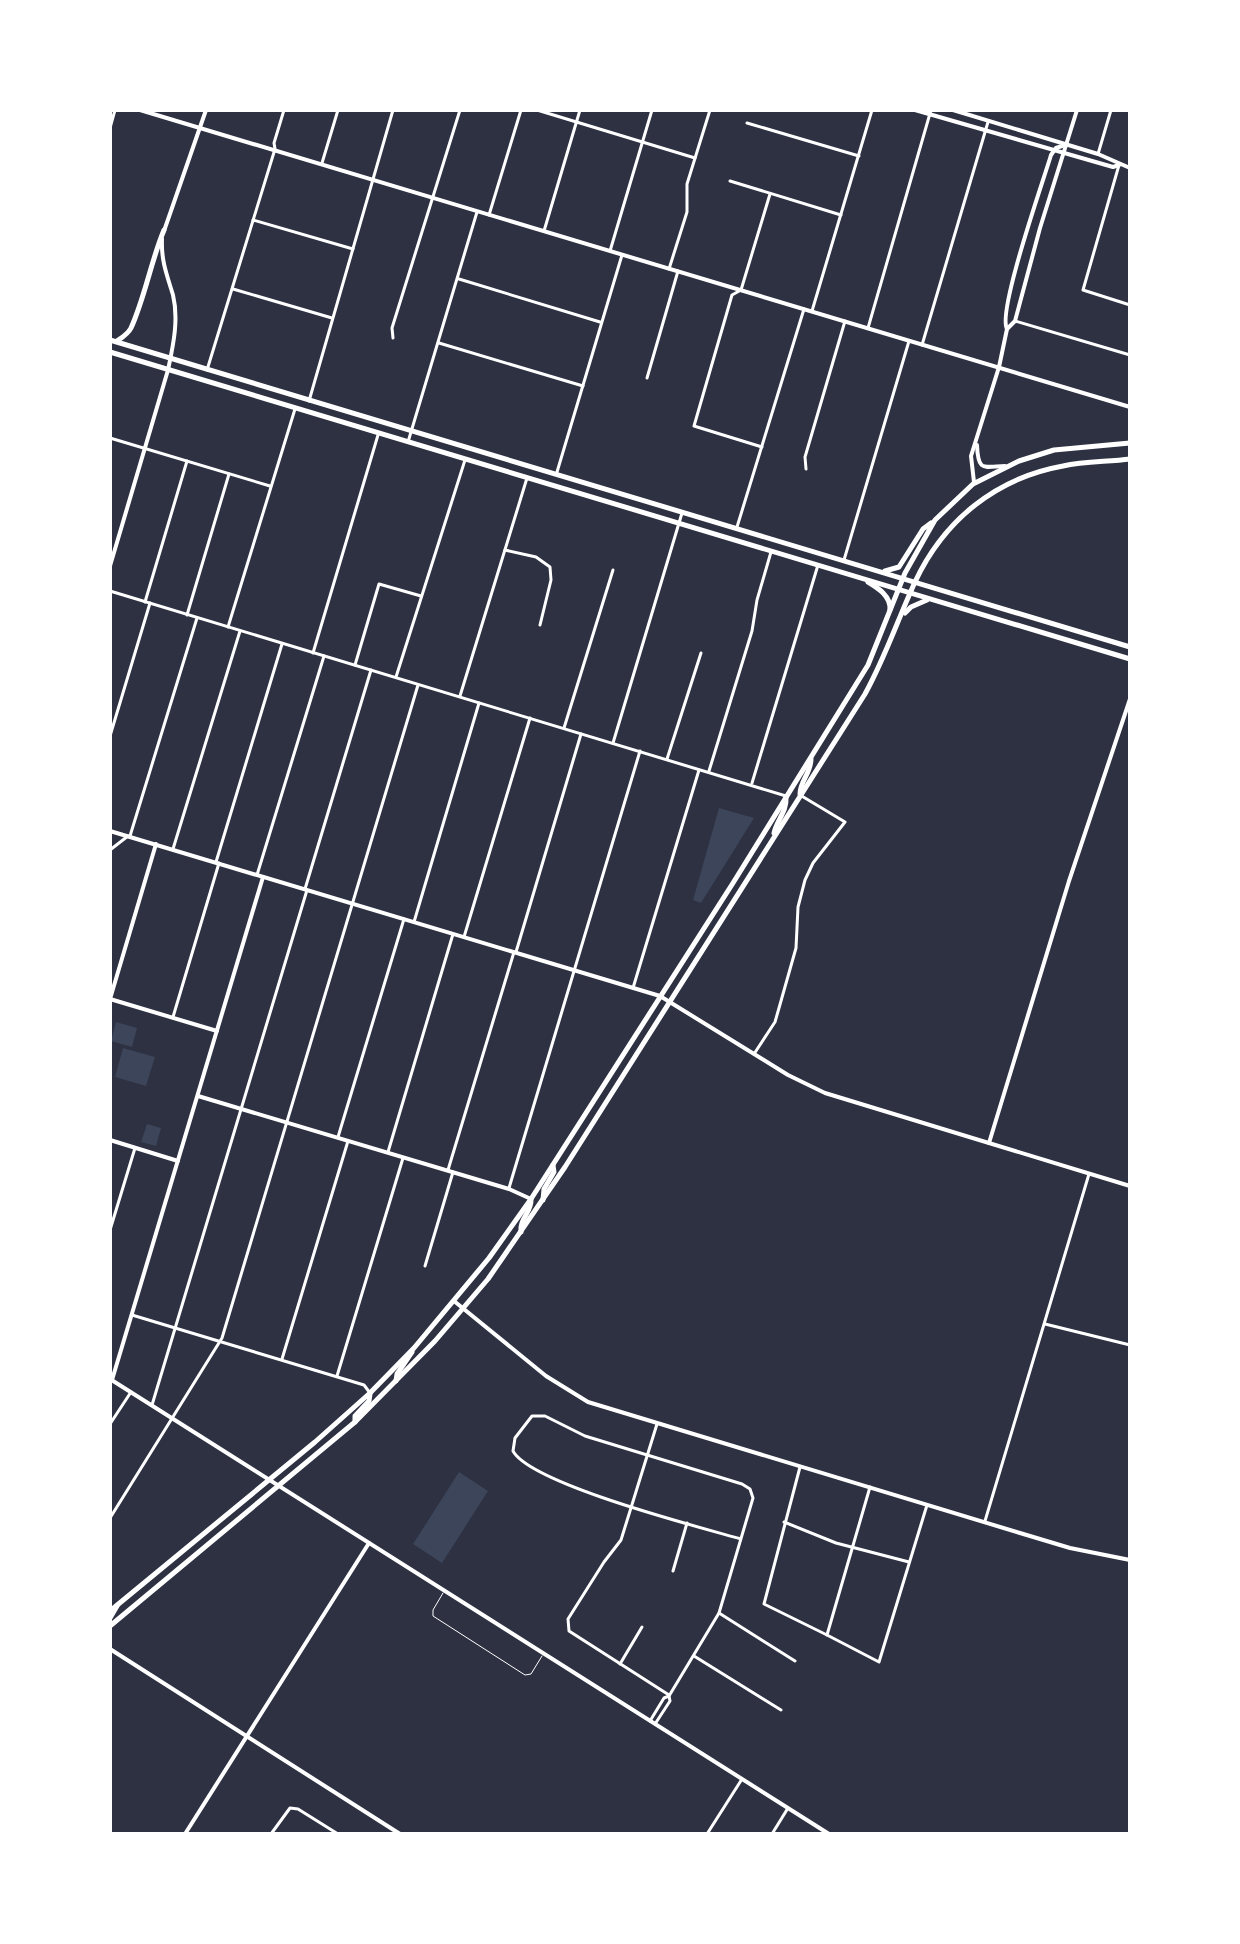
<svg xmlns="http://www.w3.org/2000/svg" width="1240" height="1944" viewBox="0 0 1240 1944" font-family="'PT Sans Narrow',sans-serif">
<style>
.green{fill:#3c4559}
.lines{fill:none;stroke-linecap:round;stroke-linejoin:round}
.service{stroke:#fff;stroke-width:1}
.minor{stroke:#fff;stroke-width:3}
.tertiary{stroke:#fff;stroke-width:4}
.secondary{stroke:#fff;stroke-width:4}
.primary{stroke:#fff;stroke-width:5}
</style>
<rect width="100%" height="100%" fill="#2d3142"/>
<g class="green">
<path d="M719,808L754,818L701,903L693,900Z"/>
<path d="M116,1022L137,1028L132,1047L111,1041Z"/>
<path d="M123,1048L155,1057L146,1086L115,1077Z"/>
<path d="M147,1124L161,1128L156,1146L141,1142Z"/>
<path d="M459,1472L488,1491L442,1563L413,1544Z"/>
</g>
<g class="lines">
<path class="service" d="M443,1593L433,1610V1616L525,1675L531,1674L542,1656"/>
<g class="minor">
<path d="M537,110L695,158"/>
<path d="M747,123L859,156"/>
<path d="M110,128L115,110"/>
<path d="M1098,154L1111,110"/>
<path d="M322,163L338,110"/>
<path d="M1119,165L1083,290L1130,305"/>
<path d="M730,181L841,215"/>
<path d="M489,215L521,110"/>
<path d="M253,220L353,249"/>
<path d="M544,231L580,110"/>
<path d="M610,251L652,110"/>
<path d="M669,269L687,212V184L710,110"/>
<path d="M459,279L600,322"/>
<path d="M233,289L332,318"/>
<path d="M812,311L872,110"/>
<path d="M1015,321L1130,355"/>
<path d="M868,328L931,110"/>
<path d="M393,338L392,328L460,110"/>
<path d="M439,343L583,386"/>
<path d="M922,345L988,122"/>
<path d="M207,370L275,149L274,143L284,110"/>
<path d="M647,378L678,271"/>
<path d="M309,401L393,110"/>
<path d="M110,438L270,486"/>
<path d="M408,442L477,212"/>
<path d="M762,447L694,426L732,295L741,290L770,194"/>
<path d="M806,469L805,457L845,321"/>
<path d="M557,472L622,255"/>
<path d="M737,527L804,309"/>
<path d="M505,550L536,557L550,567L551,580L540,625"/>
<path d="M844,560L909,341"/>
<path d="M110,591L786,796"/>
<path d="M145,602L187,461"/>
<path d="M187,615L229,474"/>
<path d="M228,627L295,409"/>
<path d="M313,653L378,435"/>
<path d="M355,665L379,584L421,596"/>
<path d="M396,677L465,460"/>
<path d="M460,696L527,478"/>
<path d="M564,728L613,570"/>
<path d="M110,736L150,603"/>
<path d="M613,743L682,513"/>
<path d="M667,759L701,653"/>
<path d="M709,771L752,631L757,600L771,552"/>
<path d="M752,783L818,565"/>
<path d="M130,836L197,618"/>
<path d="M173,849L240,631"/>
<path d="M110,850L128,836"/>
<path d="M216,862L282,644"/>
<path d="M257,875L324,656"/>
<path d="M305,889L371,670"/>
<path d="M414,922L479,703"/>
<path d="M464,937L530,718"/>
<path d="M516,952L581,734"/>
<path d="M633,988L699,770"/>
<path d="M173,1017L219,863"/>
<path d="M754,1054L775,1022L779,1008L796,948L798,907L805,880L813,863L845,822L800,795"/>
<path d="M338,1137L404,919"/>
<path d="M388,1152L453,934"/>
<path d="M448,1170L514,952"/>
<path d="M509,1188L640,751"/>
<path d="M110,1230L135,1148"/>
<path d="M425,1266L453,1172"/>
<path d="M132,1315L364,1385L370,1393"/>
<path d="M1045,1324L1130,1345"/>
<path d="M282,1359L348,1141"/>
<path d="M337,1376L403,1158"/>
<path d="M152,1405L307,890"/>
<path d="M110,1424L131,1392"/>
<path d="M657,1424L621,1540L604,1562L568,1619L569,1631L669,1695"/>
<path d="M800,1467L764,1604L827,1635L870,1487"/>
<path d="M110,1518L222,1338L418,685"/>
<path d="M985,1521L1089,1174"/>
<path d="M784,1522L836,1543L909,1562"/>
<path d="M673,1571L687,1523"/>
<path d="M719,1613L795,1661"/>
<path d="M827,1635L879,1662L927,1505"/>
<path d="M694,1656L781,1710"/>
<path d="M620,1664L642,1627"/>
<path d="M650,1721L664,1698L669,1696L719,1613L753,1498L750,1489L742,1484L585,1436L545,1416H532L515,1438L513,1451C531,1484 699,1527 741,1539"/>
<path d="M655,1724L670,1701L669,1696"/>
<path d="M271,1834L290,1808L298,1809L338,1834"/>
<path d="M707,1834L742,1779"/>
<path d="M772,1834L788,1808"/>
</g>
<g class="tertiary">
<path d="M140,110L1130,407"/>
<path d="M915,110L1113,167L1119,165"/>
<path d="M953,110L1098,154L1130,168"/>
<path d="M1007,329L1015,321L1040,228L1077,110"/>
<path d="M977,445C978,472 983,467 1005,466"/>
<path d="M974,482L971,456L999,367L1007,329C997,312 1043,182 1051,155L1056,148L1065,145"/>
<path d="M110,566L168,370"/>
<path d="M110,831L660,996L788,1075L825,1093L1130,1186"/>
<path d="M110,999L156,844"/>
<path d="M110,999L217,1031"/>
<path d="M198,1096L509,1189L531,1199"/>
<path d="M110,1140L178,1161"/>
<path d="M989,1143L1069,881L1130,699"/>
<path d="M454,1301L546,1376L588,1402L1020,1533L1070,1548L1130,1560"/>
<path d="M110,1379L829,1834"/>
<path d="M112,1380L263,877"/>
<path d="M110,1649L400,1834"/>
<path d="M185,1834L369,1543"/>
</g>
<g class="secondary">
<path d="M164,231L206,110"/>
<path d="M162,239C161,261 167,275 173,295C179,320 173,346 168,370"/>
</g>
<g class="primary">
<path d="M110,340L1130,647"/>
<path d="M117,341C123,337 128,334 131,328C145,297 151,261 164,230"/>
<path d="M110,352L1130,659"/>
<path d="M885,571L899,567L923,529L931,523"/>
<path d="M868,582C878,588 891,596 890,610"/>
<path d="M905,613L911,607L927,600"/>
<path d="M800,794C800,781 811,773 811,759"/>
<path d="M774,833C777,820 787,811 786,798"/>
<path d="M543,1200L544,1189L554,1172L553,1165"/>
<path d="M521,1232C519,1219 532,1212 531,1199"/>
<path d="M396,1381L397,1374L412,1352"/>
<path d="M355,1422V1416L369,1401L370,1394"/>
<path d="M110,1611L315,1442L370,1393L414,1348L489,1258L531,1199L733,883L868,665L905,573L935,520L973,484L1019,461L1054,450L1130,443"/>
<path d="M110,1618L117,1606"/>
<path d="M110,1626L355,1422L435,1341L488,1279L565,1167L865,694C885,658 898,619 915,582C944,520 996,478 1063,466C1085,461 1108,462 1130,459"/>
</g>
</g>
<rect width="1240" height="1944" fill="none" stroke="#ffffff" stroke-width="224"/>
</svg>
